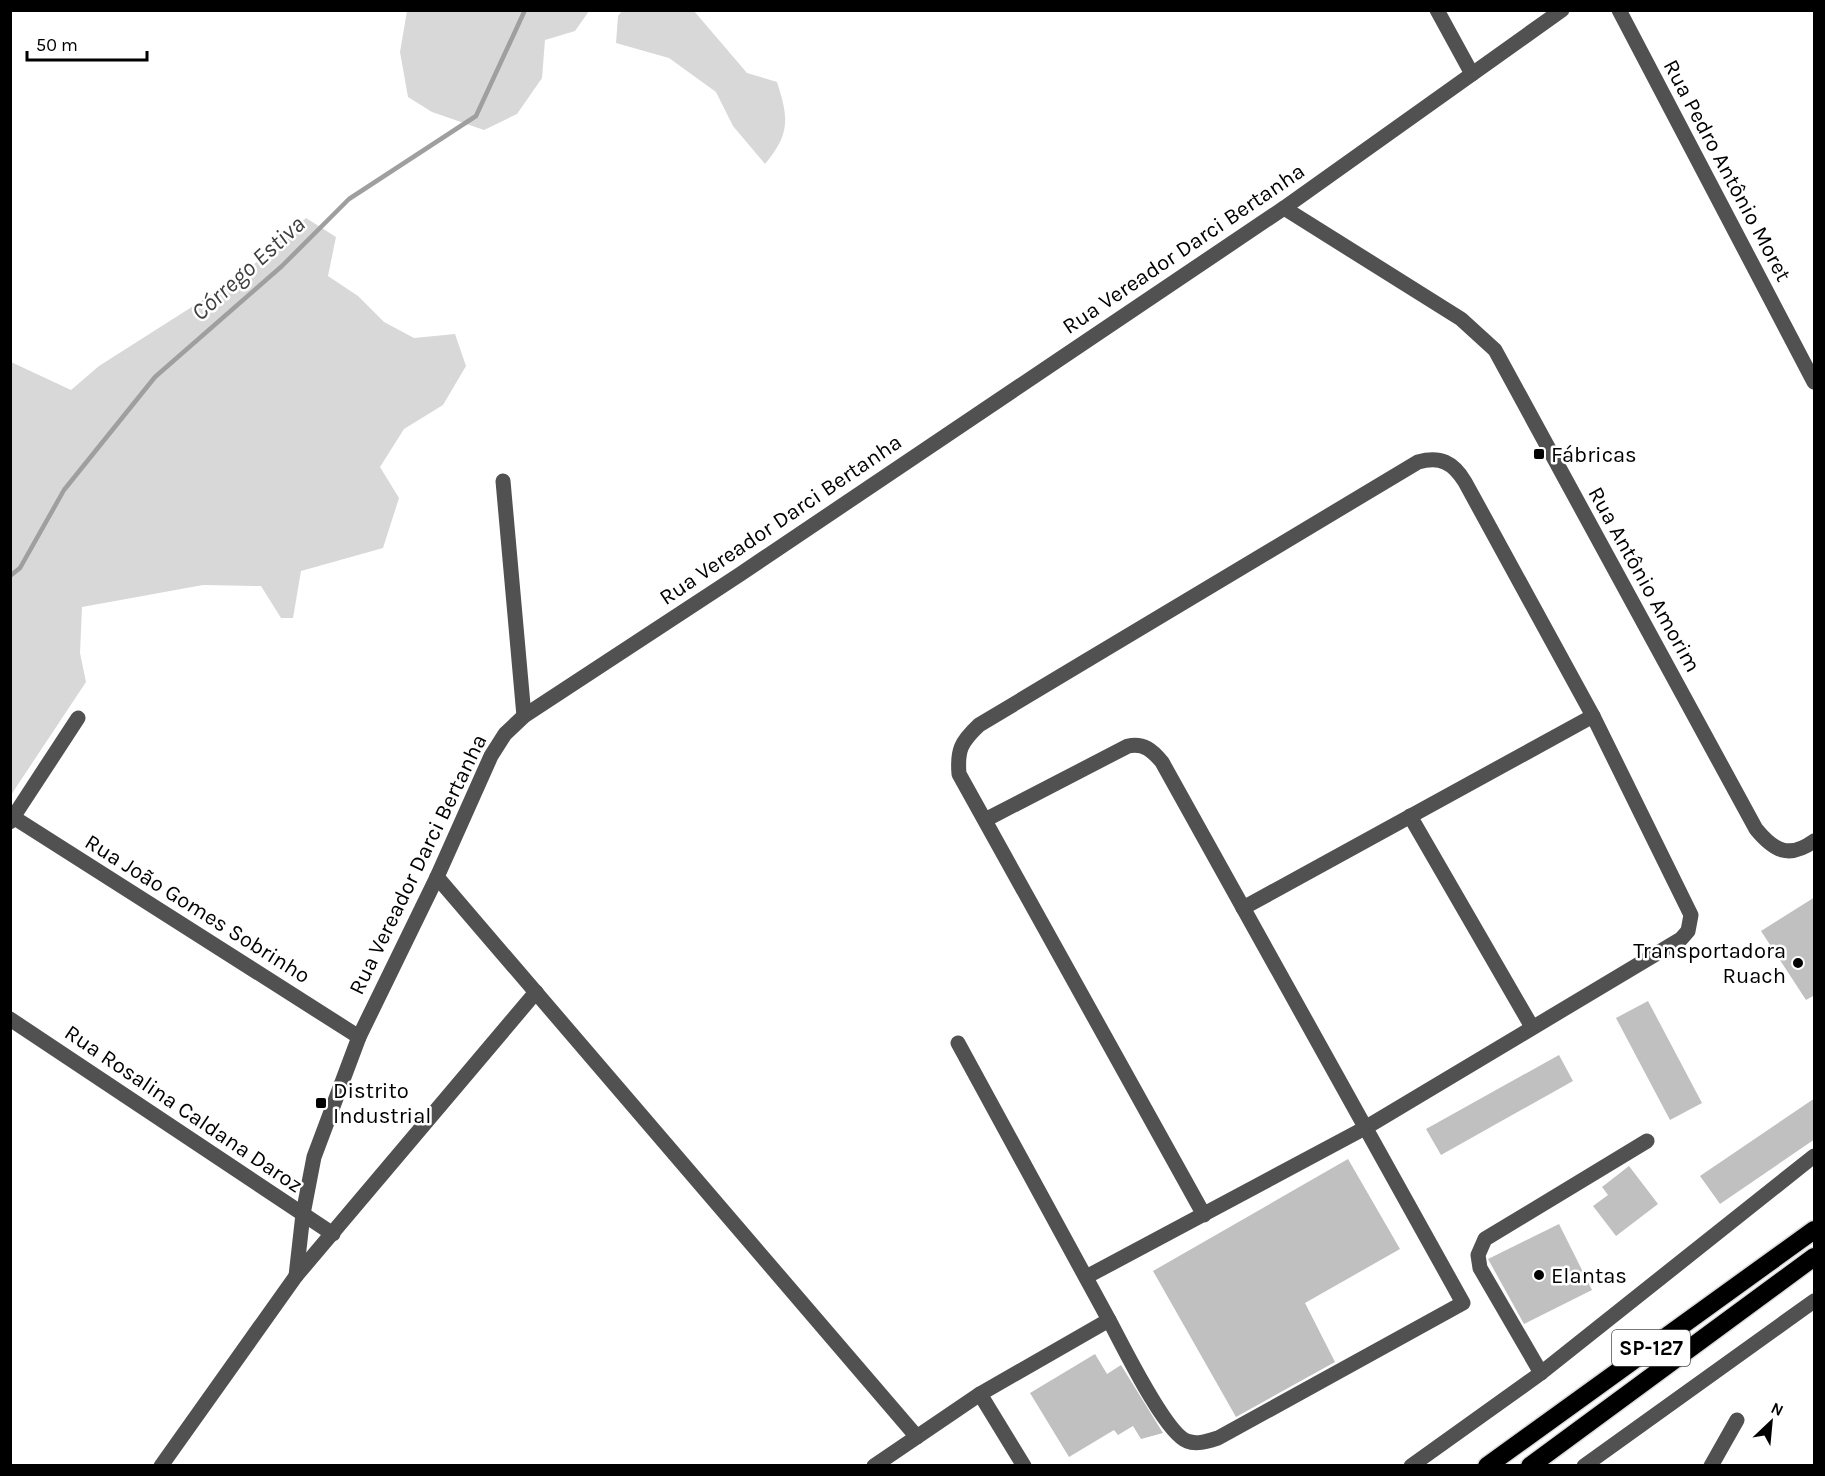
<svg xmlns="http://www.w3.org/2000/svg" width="1825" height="1476" viewBox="0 0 1825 1476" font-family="Karla,sans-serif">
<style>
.green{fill:#d8d8d8}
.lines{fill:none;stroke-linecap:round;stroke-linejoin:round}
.stream{stroke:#9f9f9f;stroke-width:4.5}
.building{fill:#c0c0c0}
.highway-casing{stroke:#dbdbdb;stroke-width:21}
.minor{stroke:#515151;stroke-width:15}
.highway{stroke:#000;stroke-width:18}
.poi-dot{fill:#000;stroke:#fff;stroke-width:2}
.labels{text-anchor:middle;stroke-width:5;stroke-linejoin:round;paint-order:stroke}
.shield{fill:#fff;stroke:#4c4c4c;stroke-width:1.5}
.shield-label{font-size:21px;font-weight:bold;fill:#000}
.street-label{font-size:22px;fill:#000;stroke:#fff}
.poi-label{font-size:22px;fill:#000;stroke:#fff;text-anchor:start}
.water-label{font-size:24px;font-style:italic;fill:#404040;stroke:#fff}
</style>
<rect width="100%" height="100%" fill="#fff"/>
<g class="green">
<path d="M407,11V10L589,11L575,31L545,40L542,78L517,114L484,130L432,112L408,97L400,52Z"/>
<path d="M622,11H694L747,73L777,82C789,119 790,134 765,164L733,126L716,92L669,58L616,43L618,16Z"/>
<path d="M306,218L336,237L328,276L358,296L384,322L414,338L455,334L466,366L443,405L404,429L380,467L399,498L383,548L301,571L293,618H281L261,586L203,585L82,607L80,653L86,682L11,795V362L71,390L99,366L242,275Z"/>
</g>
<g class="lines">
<path class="stream" d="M10,576L20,568L64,490L155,377L282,266L349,199L476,116L525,10"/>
</g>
<g class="building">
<path d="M1815,897V995L1806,1000L1761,931Z"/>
<path d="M1648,1001L1702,1103L1670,1120L1616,1018Z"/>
<path d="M1559,1055L1573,1081L1441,1155L1426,1129Z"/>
<path d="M1815,1098V1139L1720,1204L1700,1176Z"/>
<path d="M1348,1159L1400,1249L1305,1303L1335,1362L1236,1417L1153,1271Z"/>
<path d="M1629,1166L1658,1204L1616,1236L1593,1206L1608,1195L1602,1187Z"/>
<path d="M1559,1224L1592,1290L1524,1324L1488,1259Z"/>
<path d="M1095,1354L1107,1374L1121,1365L1163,1433L1141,1439L1133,1426L1118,1435L1114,1430L1069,1457L1030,1393Z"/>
</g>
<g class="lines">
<g class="highway-casing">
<g id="highway">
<path d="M1487,1466L1814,1230"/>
<path d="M1530,1466L1814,1257"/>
</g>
</g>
<g class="minor">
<path d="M1437,10L1472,74"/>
<path d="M1619,10L1814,382"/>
<path d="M1284,208L1461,319L1495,350L1756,829C1774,851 1789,859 1814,841"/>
<path d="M503,481L524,716"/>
<path d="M1410,816L1532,1027"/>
<path d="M13,817L359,1037"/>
<path d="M985,820L1128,746C1144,743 1152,750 1162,762L1463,1303L1218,1438C1208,1441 1197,1445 1187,1441C1165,1433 1122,1344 1109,1320"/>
<path d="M10,822L78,718"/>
<path d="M437,877L917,1437"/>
<path d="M1243,908L1593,716"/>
<path d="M10,1019L333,1234"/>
<path d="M296,1276L303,1214L314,1157L359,1037L437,877L491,756L505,734L524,716L739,575L1284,208L1562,10"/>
<path d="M1086,1277L1365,1128L1681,939L1688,931L1691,915L1593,716L1465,482C1453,462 1440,456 1418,462L979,725C961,742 957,750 959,774L1204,1215"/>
<path d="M1541,1373L1480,1268L1478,1255L1485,1239L1647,1141"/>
<path d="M980,1394L1024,1466"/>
<path d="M161,1466L296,1276L536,992"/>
<path d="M874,1466L980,1394L1109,1320L958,1043"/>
<path d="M1411,1466L1541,1373L1814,1156"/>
<path d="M1584,1466L1814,1301"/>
<path d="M1711,1466L1737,1420"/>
</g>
<use href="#highway" class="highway"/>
</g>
<g class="poi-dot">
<rect x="1533" y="448" width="12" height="12" rx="3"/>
<circle cx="1798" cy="963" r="6"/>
<rect x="315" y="1097" width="12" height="12" rx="3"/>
<circle cx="1539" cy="1275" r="6"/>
</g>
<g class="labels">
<rect class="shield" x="1612" y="1330" width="78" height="36" rx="4.5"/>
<g class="shield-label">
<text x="1651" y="1355">SP-127</text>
</g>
<g class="street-label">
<text transform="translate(1728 170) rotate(62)" y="8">Rua Pedro Antônio Moret</text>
<text transform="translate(1183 248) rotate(-34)" y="8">Rua Vereador Darci Bertanha</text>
<text transform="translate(780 519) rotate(-34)" y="8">Rua Vereador Darci Bertanha</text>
<text transform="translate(1645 579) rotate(61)" y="8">Rua Antônio Amorim</text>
<text transform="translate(417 864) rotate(-64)" y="8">Rua Vereador Darci Bertanha</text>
<text transform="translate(198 908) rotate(32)" y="8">Rua João Gomes Sobrinho</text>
<text transform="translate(184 1108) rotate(34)" y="8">Rua Rosalina Caldana Daroz</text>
</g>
<g class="poi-label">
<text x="1551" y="462">Fábricas</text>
<text x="1786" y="958" text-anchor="end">Transportadora<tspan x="1786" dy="25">Ruach</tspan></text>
<text x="333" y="1098">Distrito<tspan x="333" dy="25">Industrial</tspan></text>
<text x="1551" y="1283">Elantas</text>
</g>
<g class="water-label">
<text transform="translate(248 268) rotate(-42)" y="8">Córrego Estiva</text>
</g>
</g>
<rect width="1825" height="1476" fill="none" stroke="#000000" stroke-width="24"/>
<g transform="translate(1771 1422) rotate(26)" stroke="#ffffff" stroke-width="4.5" paint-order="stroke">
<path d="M0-4.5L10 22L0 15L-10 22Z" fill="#000000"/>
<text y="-9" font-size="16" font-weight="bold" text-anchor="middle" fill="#000000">N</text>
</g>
<path d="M27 51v9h120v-9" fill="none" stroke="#000000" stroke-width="3"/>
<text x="36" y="51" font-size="18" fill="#000000" stroke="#ffffff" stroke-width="4.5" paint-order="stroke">50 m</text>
</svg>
